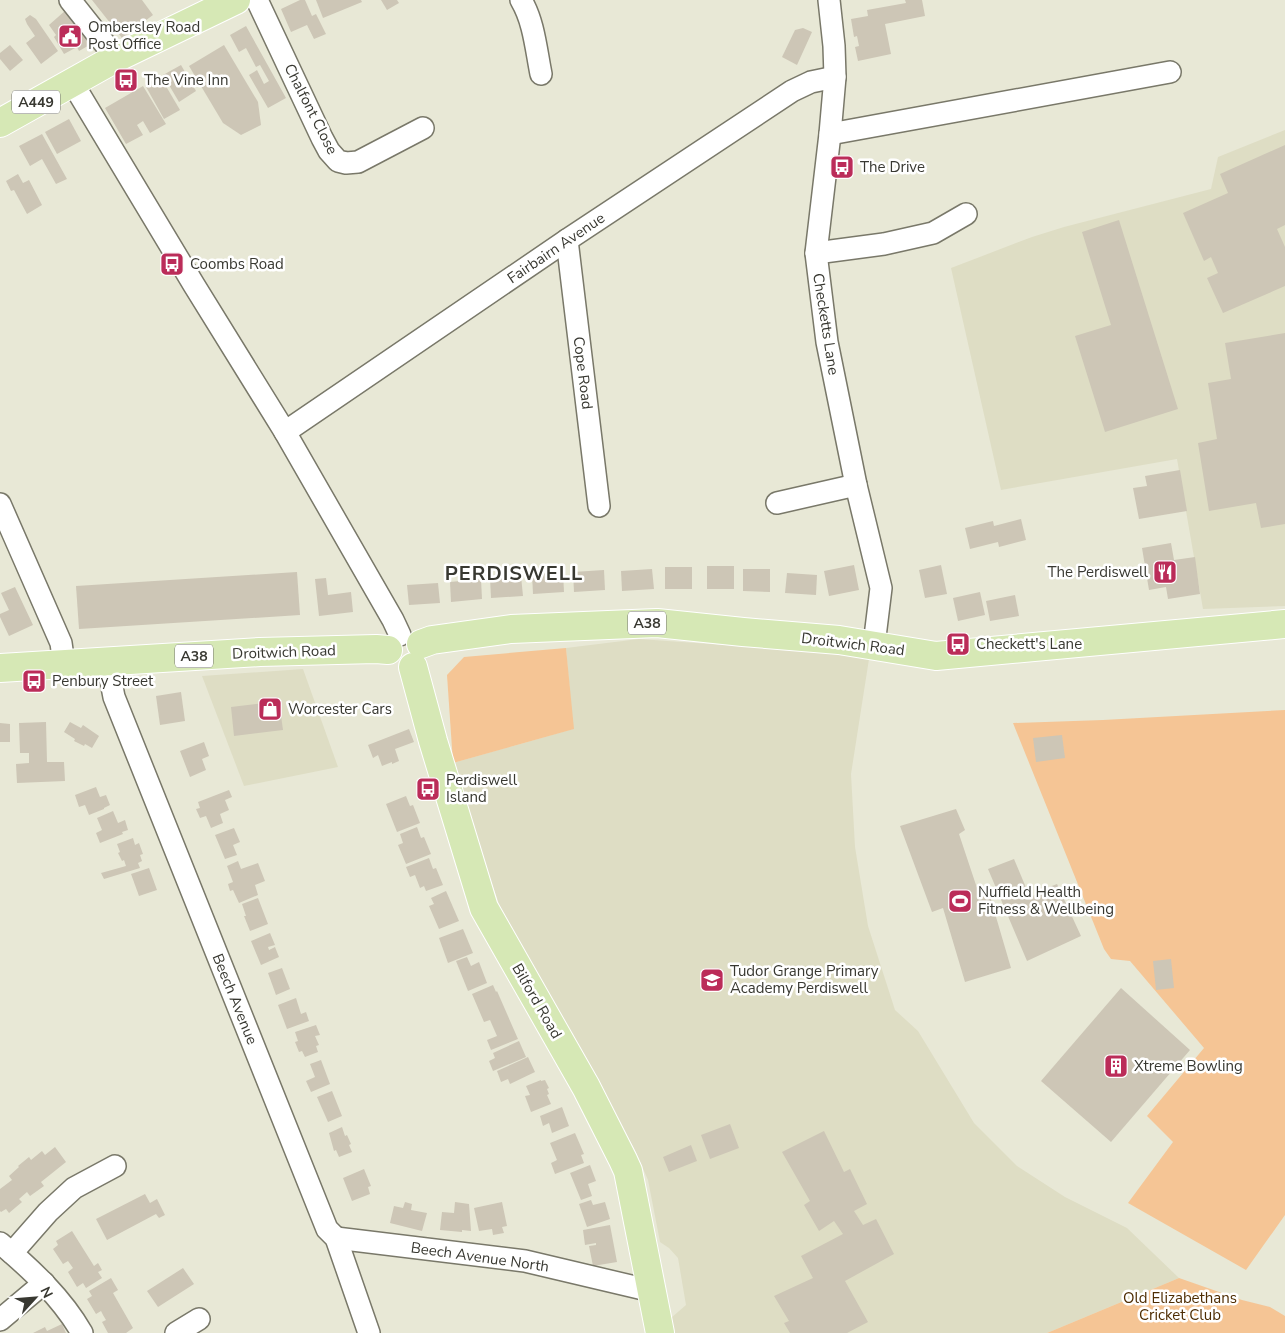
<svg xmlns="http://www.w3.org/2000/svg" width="1285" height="1333" viewBox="0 0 1285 1333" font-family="'Nunito Sans',sans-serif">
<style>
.built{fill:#deddc4}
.green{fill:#f5c595}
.building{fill:#cdc6b6}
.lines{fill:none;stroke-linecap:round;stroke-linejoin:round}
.minor-casing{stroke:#797869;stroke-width:24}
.major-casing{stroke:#fff;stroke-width:30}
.minor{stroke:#fff;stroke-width:21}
.major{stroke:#d6e8b5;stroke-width:28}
.labels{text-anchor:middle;stroke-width:5;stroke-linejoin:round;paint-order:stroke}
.shield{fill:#fff;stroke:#74746f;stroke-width:1}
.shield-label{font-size:14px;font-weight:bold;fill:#383831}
.poi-label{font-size:15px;fill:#383831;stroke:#fff;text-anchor:start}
.street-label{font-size:15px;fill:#383831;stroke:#fff}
.park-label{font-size:15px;fill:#4e2d03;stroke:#fff}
.district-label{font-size:20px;font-weight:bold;letter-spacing:1px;fill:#383831;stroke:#fff}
</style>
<rect width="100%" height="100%" fill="#e8e8d6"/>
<g class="built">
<path d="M1285,130V606L1203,609L1177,459L1001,490L951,268L1032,237L1064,227L1211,189L1218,157Z"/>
<path d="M639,639L811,651L869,659L851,774L855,847L868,926L895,1010L918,1031L974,1123L1017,1166L1065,1197L1127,1228L1179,1278L1047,1333H672L671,1318L686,1305L678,1258L669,1248L660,1242L648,1180L634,1148L521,950L499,904L474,833L453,763L573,729L566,648Z"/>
<path d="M303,669L338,767L244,786L202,676Z"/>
</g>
<g class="green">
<path d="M566,648L574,729L453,763L447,675L464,657Z"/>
<path d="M1285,710V1215L1246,1270L1128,1203L1173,1142L1147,1116L1204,1048L1130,961L1111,959L1104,949L1013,723L1103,720Z"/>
<path d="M1179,1278L1242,1300L1270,1307L1285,1316V1333H1047Z"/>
</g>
<g class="building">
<path d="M92,0H142L153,15L122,38Z"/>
<path d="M300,0H305L312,16L316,14L326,34L314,39L307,25L291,32L281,9Z"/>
<path d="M316,0H361L362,2L323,18Z"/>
<path d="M381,0H397L399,3L387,10Z"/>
<path d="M905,0H922L925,16L885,24L891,54L858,61L855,47L859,46L857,36L854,37L851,19L868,16L867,10L906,3Z"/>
<path d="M66,10L93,43L79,51L77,47L64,54L54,37L56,35L49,25Z"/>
<path d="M30,15L36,19L58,51L41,64L26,43L35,36L27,24L25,19Z"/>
<path d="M246,26L286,98L268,108L249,75L257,70L264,84L269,81L260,65L256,67L246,48L239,52L230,35Z"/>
<path d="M803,28L812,32L797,65L782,57L795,30Z"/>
<path d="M10,45L23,60L10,71L0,59V53Z"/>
<path d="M224,45L258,102L261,125L241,135L223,123L189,66Z"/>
<path d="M181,65L196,91L179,102L163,75Z"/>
<path d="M160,76L180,110L164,119L145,85Z"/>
<path d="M143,86L166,124L150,133L143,121L137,125L143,135L126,144L105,108Z"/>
<path d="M69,119L81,141L57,154L45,132Z"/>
<path d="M42,134L67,179L56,184L42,159L30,166L19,146Z"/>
<path d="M1285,145V225L1277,229L1285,247V286L1223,313L1207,278L1218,273L1211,257L1204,261L1183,213L1228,193L1220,174Z"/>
<path d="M18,174L23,183L29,180L42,205L27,214L14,190L11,191L6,181Z"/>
<path d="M1119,220L1178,409L1105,432L1075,336L1111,325L1082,232Z"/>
<path d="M1285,333V524L1261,528L1256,503L1209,511L1198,443L1217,439L1208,383L1231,379L1225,343Z"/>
<path d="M1180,470L1187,511L1139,519L1133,488L1147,486L1145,476Z"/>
<path d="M1021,519L1026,540L999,547L998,542L970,549L965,528L993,521L994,526Z"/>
<path d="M1171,543L1174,560L1195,557L1200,594L1168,599L1166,587L1149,590L1142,548Z"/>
<path d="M854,565L859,590L829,596L824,571Z"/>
<path d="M941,565L947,594L925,598L919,570Z"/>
<rect x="707" y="566" width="27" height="23"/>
<rect x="665" y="567" width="27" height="22"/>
<path d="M652,569L654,589L622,591L621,571Z"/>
<path d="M743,569H770V592L743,591Z"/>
<path d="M604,570L605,590L574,592L573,572Z"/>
<path d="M297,572L300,615L79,629L76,586Z"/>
<path d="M563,572L564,592L533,594L532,574Z"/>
<path d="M787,573L817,575L816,595L785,593Z"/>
<path d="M521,576L523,596L491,598L490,578Z"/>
<path d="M326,578L328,595L351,592L353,612L319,616L315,579Z"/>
<path d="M481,579L482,599L451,602L450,582Z"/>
<path d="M438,583L440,603L409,605L407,585Z"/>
<path d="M15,587L33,625L9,636L0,617V614L9,610L1,593Z"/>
<path d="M980,592L985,615L958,621L953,598Z"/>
<path d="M1015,595L1019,616L990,621L986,601Z"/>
<path d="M181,692L185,721L160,725L156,696Z"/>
<path d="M279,701L283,730L234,736L231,707Z"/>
<path d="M46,722L47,762H64L65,781L17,783L16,764L29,763V753H20L19,723Z"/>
<path d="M70,722L81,728L83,725L99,736L92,748L85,744L84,746L74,741L75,739L64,732Z"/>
<path d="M0,723L10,724V742H0Z"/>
<path d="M409,729L414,742L395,749L399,761L392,764V762L382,766L378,755L373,758L368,745Z"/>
<path d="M1062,735L1065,758L1036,762L1033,738Z"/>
<path d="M204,742L209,756L202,759L206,770L190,777L180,751Z"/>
<path d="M96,787L100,797L106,795L110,805L104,808V809L89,815L85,805L79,807L75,795Z"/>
<path d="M229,790L232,797L225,800L229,810L220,814L223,823L211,828L206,816L200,818L196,809L200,808L198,802Z"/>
<path d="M406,796L410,806L413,805L420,823L397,832L386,804Z"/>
<path d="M956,809L965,830L959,834L979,894L989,893L1011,968L965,982L943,908L932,912L900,826Z"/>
<path d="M113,811L118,823L125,820L128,830L122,832L123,834L100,843L96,833L102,830L97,818Z"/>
<path d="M417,827L421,838L424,837L431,854L406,864L398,845L403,843L400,834Z"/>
<path d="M234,828L240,842L233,845L237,855L225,859L215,835Z"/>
<path d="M133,838L135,845L139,843L143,854L140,855L142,861L138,863L140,868L104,879L101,873L126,866L124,860L122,861L118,853L120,852L117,844Z"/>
<path d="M429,858L433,869L436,868L443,885L426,891L424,886L420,888L415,875L410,877L406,867Z"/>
<path d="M1014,859L1030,897L1040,893L1039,891L1057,884L1081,936L1027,961L988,869Z"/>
<path d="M238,861L241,869L258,863L265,881L255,885L258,895L239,903L233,890L230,891L228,884L233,882L227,866Z"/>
<path d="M149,868L157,890L139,896L131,874Z"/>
<path d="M446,891L459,921L439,929L429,906L434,904L431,898Z"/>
<path d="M258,898L268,924L250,931L244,916H246L242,904Z"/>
<path d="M463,929L473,953L448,963L439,938Z"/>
<path d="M270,933L275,945L268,947L269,950L275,947L279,957L261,965L251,941Z"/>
<path d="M467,957L471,966L479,962L487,983L468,991L456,961Z"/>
<path d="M1171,959L1174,988L1156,990L1153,961Z"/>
<path d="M282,968L290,989L276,995L268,973Z"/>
<path d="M493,985L496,992L497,991L518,1039L491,1050L487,1040L497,1036L490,1020L484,1022L472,994Z"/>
<path d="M1121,988L1190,1050L1111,1142L1041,1081Z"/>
<path d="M296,998L301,1014L306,1012L309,1021L287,1029L278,1005Z"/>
<path d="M316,1025L320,1035L315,1036L319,1045L316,1046L318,1052L305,1057L302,1051L299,1052L295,1042L298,1041L295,1032Z"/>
<path d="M519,1041L526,1057L493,1071L489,1061L495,1058L493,1053Z"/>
<path d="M528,1057L535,1072L510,1084L508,1079L501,1082L497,1071Z"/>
<path d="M321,1060L330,1084L311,1092L306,1081L315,1077L310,1064Z"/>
<path d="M541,1080V1081L545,1080L549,1088L547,1089L549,1094L547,1095L551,1104L531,1112L525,1096L530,1095L526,1086Z"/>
<path d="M332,1091L342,1116L328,1122L317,1097Z"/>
<path d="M562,1107L569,1126L552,1133L549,1123L543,1126L540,1116Z"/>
<path d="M730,1124L739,1148L710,1159L701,1135Z"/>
<path d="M342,1127L345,1136L347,1135L351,1144L349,1145L352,1152L339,1157L336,1150L334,1151L329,1133Z"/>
<path d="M824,1131L844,1172L850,1169L867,1204L854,1211L863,1225L876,1219L894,1254L845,1281L868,1322L847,1333H790L784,1323L789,1321L774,1296L813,1278L801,1256L843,1234L834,1221L819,1231L804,1205L810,1201L782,1152Z"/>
<path d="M575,1133L584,1154L581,1155L584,1163L555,1174L551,1163L557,1160L550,1143Z"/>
<path d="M691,1145L697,1161L669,1172L663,1157Z"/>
<path d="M55,1147L66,1162L41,1182L44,1186L30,1196L27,1192L19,1199L22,1202L9,1213L6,1209L1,1212L0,1211V1189L12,1180L9,1176L19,1167L18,1166L29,1157L31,1160L42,1151L45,1155Z"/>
<path d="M590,1165L596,1181L588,1184L592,1196L581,1200L570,1173Z"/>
<path d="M364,1169L371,1186L368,1187L370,1194L352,1201L343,1178Z"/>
<path d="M145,1194L150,1203L157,1199L165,1215L159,1218L156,1214L107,1240L96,1219Z"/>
<path d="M591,1200L593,1205L605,1202L610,1219L587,1227L579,1204Z"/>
<path d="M405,1202L412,1204L411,1210L427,1213L422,1231L390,1223L394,1206L403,1208Z"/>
<path d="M455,1202L469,1204L471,1231L462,1230V1232L440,1230L442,1212L454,1213Z"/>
<path d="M502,1202L507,1226L502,1227L504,1233L493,1235L492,1229L479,1231L474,1208Z"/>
<path d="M610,1225L617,1262L593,1266L589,1246L596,1245V1243L585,1245L583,1230Z"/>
<path d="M72,1231L94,1266L98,1263L102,1270L98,1272L102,1278L86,1288L83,1283L77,1287L68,1272L73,1268L68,1261L63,1264L53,1249L58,1245L56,1241Z"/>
<path d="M183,1268L194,1284L158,1307L147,1291Z"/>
<path d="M111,1278L118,1290L113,1293L133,1328L126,1333H108L102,1322L106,1320L103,1315L101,1311L96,1314L87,1299L92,1296L89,1291Z"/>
<path d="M62,1324L66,1333H33L45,1327L47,1331Z"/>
</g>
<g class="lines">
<g class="minor-casing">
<g id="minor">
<path d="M70,0L116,58"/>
<path d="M257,0L322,138L329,151L338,161L346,163L358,162L423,128"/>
<path d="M521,0C534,22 536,49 541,74"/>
<path d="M829,0L834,46L835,77L830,134L816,253L827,342L856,485L881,588L874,645"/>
<path d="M72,82L194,285L285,432L393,620L400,635"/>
<path d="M830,134L1170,72"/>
<path d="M567,240L599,506"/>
<path d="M816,253L884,244L933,233L966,214"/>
<path d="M285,432L567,240L792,91L811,82L835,77"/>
<path d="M777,503L856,485"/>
<path d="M0,504L61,643L64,664"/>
<path d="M107,661L114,697L327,1229L336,1238L369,1333"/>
<path d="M336,1238L525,1261L652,1291"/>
<path d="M0,1243C31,1269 62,1298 82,1333"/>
<path d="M12,1253L48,1212L74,1188L115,1166"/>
<path d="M0,1320L44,1283"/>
<path d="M176,1333L199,1319"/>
</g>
</g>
<g class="major-casing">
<g id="major">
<path d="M0,123L116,58L236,0"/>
<path d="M421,644L432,640L511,629L657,623L743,632L839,640L936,656L1285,624"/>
<path d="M413,667L433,741L484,908L586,1087L623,1160L628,1171L660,1333"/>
<path d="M0,668L260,652L376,649L388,650"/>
</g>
</g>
<use href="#minor" class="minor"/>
<use href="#major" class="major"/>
</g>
<defs>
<g id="civic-square" transform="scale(1.25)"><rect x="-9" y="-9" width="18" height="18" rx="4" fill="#bb2c59" stroke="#fff"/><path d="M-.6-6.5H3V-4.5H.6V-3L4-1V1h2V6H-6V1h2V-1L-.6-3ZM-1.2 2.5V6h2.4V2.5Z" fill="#fff"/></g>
<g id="bus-square" transform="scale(1.25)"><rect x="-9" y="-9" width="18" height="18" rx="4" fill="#bb2c59" stroke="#fff"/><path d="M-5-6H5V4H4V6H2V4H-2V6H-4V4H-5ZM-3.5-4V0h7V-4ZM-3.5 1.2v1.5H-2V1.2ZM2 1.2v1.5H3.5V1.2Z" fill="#fff"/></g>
<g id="restaurant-square" transform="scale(1.25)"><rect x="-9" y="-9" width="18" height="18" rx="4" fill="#bb2c59" stroke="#fff"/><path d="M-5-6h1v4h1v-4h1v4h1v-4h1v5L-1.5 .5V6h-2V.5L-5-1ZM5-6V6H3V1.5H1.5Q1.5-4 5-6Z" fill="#fff"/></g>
<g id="shop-square" transform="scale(1.25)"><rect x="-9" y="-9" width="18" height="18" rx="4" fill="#bb2c59" stroke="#fff"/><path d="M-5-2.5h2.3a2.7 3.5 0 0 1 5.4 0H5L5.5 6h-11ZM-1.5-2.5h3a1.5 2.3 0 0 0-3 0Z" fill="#fff"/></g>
<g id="stadium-square" transform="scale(1.25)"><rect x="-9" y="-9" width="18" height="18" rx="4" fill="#bb2c59" stroke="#fff"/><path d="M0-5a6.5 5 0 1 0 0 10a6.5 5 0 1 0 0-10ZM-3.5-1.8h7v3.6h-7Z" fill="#fff"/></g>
<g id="school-square" transform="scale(1.25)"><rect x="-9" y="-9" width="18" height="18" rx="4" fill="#bb2c59" stroke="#fff"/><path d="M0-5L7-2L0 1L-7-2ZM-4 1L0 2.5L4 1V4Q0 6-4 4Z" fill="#fff"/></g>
<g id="building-square" transform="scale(1.25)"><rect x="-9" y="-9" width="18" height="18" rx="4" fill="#bb2c59" stroke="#fff"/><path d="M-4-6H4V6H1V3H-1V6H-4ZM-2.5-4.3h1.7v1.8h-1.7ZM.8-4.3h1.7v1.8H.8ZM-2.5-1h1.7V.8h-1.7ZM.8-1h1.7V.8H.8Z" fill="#fff"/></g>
</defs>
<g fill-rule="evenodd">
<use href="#civic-square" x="70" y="36"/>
<use href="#bus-square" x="126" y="80"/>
<use href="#bus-square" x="842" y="167"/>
<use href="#bus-square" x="172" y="264"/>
<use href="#restaurant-square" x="1165" y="572"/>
<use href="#bus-square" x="958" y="644"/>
<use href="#bus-square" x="34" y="681"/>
<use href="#shop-square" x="270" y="709"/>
<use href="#bus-square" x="428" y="789"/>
<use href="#stadium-square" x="960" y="901"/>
<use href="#school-square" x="712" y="980"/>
<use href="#building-square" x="1116" y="1066"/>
</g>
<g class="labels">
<g class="shield">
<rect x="12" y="90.5" width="48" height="23" rx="4"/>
<rect x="628" y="611.5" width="38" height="23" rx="4"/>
<rect x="175" y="644.5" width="38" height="23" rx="4"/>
</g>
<g class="shield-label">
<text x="36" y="107">A449</text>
<text x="647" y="628">A38</text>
<text x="194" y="661">A38</text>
</g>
<g class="poi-label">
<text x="88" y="32">Ombersley Road<tspan x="88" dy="17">Post Office</tspan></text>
<text x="144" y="85">The Vine Inn</text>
<text x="860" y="172">The Drive</text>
<text x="190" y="269">Coombs Road</text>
<text x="1148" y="577" text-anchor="end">The Perdiswell</text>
<text x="976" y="649">Checkett's Lane</text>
<text x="52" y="686">Penbury Street</text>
<text x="288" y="714">Worcester Cars</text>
<text x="446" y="785">Perdiswell<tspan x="446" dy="17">Island</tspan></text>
<text x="978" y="897">Nuffield Health<tspan x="978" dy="17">Fitness &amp; Wellbeing</tspan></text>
<text x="730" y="976">Tudor Grange Primary<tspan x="730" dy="17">Academy Perdiswell</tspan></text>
<text x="1134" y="1071">Xtreme Bowling</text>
</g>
<g class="street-label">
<text transform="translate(311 109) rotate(63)" y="5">Chalfont Close</text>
<text transform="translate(556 248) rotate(-34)" y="5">Fairbairn Avenue</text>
<text transform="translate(826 324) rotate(81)" y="5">Checketts Lane</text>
<text transform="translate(583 373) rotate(83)" y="5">Cope Road</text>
<text transform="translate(853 644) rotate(7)" y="5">Droitwich Road</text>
<text transform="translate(284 652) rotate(-2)" y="5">Droitwich Road</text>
<text transform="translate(235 999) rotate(68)" y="5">Beech Avenue</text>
<text transform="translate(537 1001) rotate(60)" y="5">Bilford Road</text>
<text transform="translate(480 1257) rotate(8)" y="5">Beech Avenue North</text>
</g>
<g class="park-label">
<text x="1180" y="1303">Old Elizabethans<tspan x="1180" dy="17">Cricket Club</tspan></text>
</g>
<g class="district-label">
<text x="514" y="580">PERDISWELL</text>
</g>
</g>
<g transform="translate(35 1298) rotate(64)" stroke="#ffffff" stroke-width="4" paint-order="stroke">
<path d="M0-4L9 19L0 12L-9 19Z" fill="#383831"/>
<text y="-8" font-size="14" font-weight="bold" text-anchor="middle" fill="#383831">N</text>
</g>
</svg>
